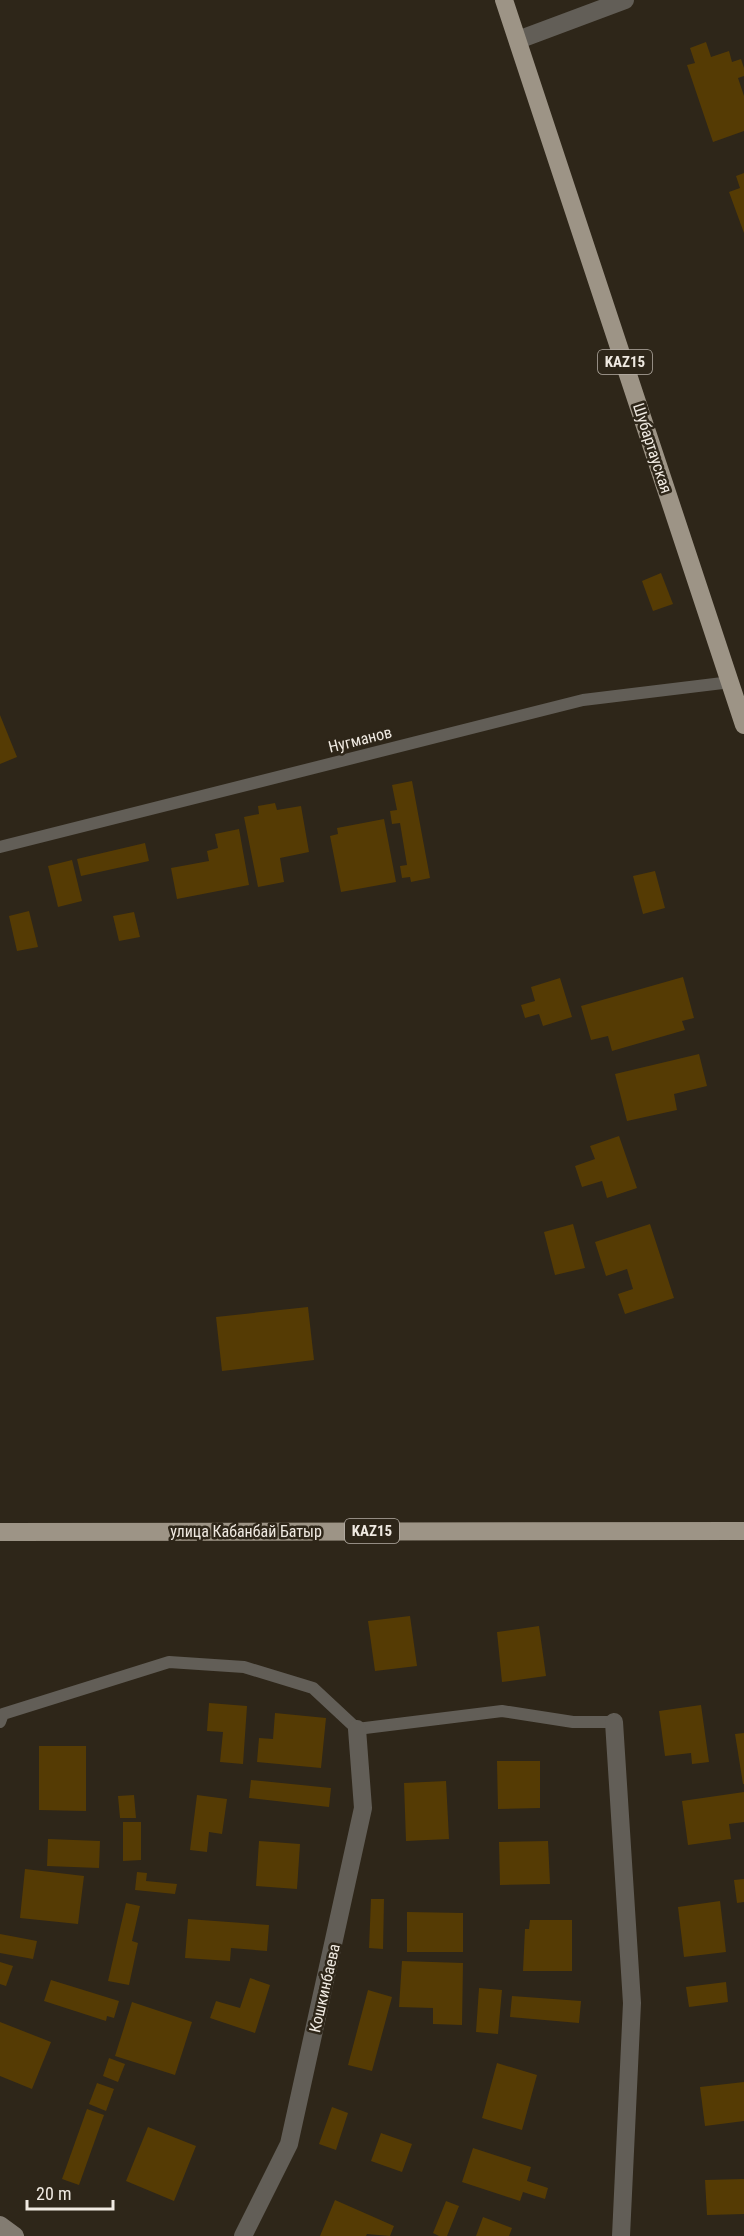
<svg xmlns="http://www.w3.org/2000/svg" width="744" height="2236" viewBox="0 0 744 2236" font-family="'Roboto Condensed',sans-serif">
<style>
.building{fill:#553b04}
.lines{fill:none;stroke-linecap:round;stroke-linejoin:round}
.lane{stroke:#625e57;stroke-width:12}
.street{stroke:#625e57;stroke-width:18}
.secondary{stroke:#837c72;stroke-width:18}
.primary{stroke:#9d9486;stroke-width:18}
.labels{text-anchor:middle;stroke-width:5;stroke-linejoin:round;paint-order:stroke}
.shield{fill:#2e2619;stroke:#b6afa6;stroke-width:1.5}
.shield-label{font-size:15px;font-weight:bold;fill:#f0eae2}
.street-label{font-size:16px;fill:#f0eae2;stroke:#2e2619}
</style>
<rect width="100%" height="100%" fill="#2e2619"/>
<g class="building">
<path d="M706,42L711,57L729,51L732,62L741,59L744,68V76L738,78L744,96V131L713,142L687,65L695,63L690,48Z"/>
<path d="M744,173V233L729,192L740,188L736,176Z"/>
<path d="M661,573L673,604L653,611L642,581Z"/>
<path d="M0,715L17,757L0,764Z"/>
<path d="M412,781L430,878L411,882L410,877L402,878L400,866L407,865L400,823L392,824L390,811L397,810L392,785Z"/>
<path d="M275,803L277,810L301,806L309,852L280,858L284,882L258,887L244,817L259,814L258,806Z"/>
<path d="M384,819L396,882L341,892L330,836L338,834L337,828Z"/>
<path d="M239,829L249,885L177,899L171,868L209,861L207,851L218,848L215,834Z"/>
<path d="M145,843L149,861L81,876L77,859Z"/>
<path d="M72,860L82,901L58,907L48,866Z"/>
<path d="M655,871L665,908L643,914L633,876Z"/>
<path d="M29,911L38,947L17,951L9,916Z"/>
<path d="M134,912L140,937L119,941L113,916Z"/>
<path d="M683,977L694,1018L682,1021L685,1030L612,1051L608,1036L591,1040L581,1006Z"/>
<path d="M560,978L572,1017L543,1026L539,1014L525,1018L521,1005L535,1001L531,987Z"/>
<path d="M699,1054L707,1086L674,1094L677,1110L627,1121L615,1074Z"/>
<path d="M619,1136L637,1188L607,1198L602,1181L582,1187L575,1166L595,1159L590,1146Z"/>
<path d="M573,1224L585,1268L555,1275L544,1232Z"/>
<path d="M650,1224L674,1298L625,1314L618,1294L633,1289L627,1269L606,1276L595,1242Z"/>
<path d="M308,1307L314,1360L222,1371L216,1317Z"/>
<path d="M410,1616L417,1666L375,1671L368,1621Z"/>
<path d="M539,1626L546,1676L502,1682L497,1632Z"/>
<path d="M209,1703L247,1706L243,1764L220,1762L223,1732L207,1731Z"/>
<path d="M701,1705L709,1762L692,1764L691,1753L665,1756L659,1711Z"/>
<path d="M275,1713L326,1718L321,1768L257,1762L259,1738L273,1739Z"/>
<path d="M744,1733V1784H743L735,1734Z"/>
<path d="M39,1746H86V1811L39,1810Z"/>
<path d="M497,1761H540V1808L498,1809Z"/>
<path d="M251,1780L331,1788L329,1807L249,1798Z"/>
<path d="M446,1781L449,1839L406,1841L404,1783Z"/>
<path d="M744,1792V1822L729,1824L731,1839L688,1845L682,1801Z"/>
<path d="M134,1795L136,1818H120L118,1796Z"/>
<path d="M197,1795L227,1799L222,1834L209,1832L207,1852L190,1850Z"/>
<path d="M123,1822H141V1860L123,1861Z"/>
<path d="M48,1839L100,1841L99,1868L47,1866Z"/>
<path d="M259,1841L300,1844L297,1889L256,1886Z"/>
<path d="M548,1841L550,1884L500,1885L499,1842Z"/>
<path d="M25,1869L84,1876L78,1924L20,1918Z"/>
<path d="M137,1872L147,1873L146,1881L177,1884L175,1894L135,1890Z"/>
<path d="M744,1879V1902L737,1903L734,1880Z"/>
<path d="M371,1899H384L383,1949L369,1948Z"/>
<path d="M720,1901L726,1952L684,1957L678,1907Z"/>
<path d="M126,1903L140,1906L132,1941L138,1943L129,1985L108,1981Z"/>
<path d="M407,1912L463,1913V1952H407Z"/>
<path d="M188,1919L269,1925L267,1951L231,1948L230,1961L185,1958Z"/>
<path d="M530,1920H572V1971H523L525,1929H529Z"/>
<path d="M0,1934L37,1941L33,1959L0,1953Z"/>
<path d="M402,1961L463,1963L462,2025L433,2024V2008L399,2007Z"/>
<path d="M0,1962L13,1966L6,1986L0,1984Z"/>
<path d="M250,1978L270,1985L255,2033L210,2018L216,2001L240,2008Z"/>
<path d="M51,1980L119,2001L114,2018L107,2016L106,2021L44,2001Z"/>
<path d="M726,1982L728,2002L689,2007L686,1987Z"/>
<path d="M479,1988L502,1990L498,2034L476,2032Z"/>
<path d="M368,1990L392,1997L372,2071L348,2065Z"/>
<path d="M512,1996L581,2001L579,2023L510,2017Z"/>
<path d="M132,2002L192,2022L175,2075L115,2056Z"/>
<path d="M0,2022L51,2042L32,2089L0,2076Z"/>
<path d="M109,2058L125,2064L118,2082L103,2076Z"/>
<path d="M497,2063L537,2075L522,2130L482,2118Z"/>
<path d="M744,2082V2121L705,2126L700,2087Z"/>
<path d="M97,2083L114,2089L106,2111L89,2104Z"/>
<path d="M332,2107L348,2113L336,2150L319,2144Z"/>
<path d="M87,2109L104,2115L79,2185L62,2179Z"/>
<path d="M148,2127L196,2146L174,2201L126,2181Z"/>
<path d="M381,2133L412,2144L402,2172L371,2161Z"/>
<path d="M473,2148L531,2167L527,2181L548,2188L545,2199L523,2192L520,2201L462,2182Z"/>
<path d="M744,2179V2214L707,2215L705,2180Z"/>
<path d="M335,2200L394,2226L390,2236L367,2234L366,2236H320Z"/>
<path d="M446,2201L459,2206L447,2236H439L433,2233Z"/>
<path d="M483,2217L512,2228L509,2236H476Z"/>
</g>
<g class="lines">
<g class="lane">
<path d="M0,847L583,700L731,682"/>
<path d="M0,1722L3,1714L169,1662L244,1667L313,1688L357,1729L502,1711L573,1722H614"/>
</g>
<g class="street">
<path d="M518,40L625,0"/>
<path d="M614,1722L632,2003L621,2236"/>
<path d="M243,2236L289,2144L363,1808L357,1729"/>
</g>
<path class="secondary" d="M0,2225L15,2236"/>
<g class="primary">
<path d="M504,0L744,725"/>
<path d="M0,1532L744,1531"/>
</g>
</g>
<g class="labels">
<g class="shield">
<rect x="598" y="350" width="54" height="24" rx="4.5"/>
<rect x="345" y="1519" width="54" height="24" rx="4.5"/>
</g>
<g class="shield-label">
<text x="625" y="367">KAZ15</text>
<text x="372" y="1536">KAZ15</text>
</g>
<g class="street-label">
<text transform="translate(653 448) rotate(72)" y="6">Шубартауская</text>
<text transform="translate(360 739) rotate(-14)" y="6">Нугманов</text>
<text x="246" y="1537">улица Кабанбай Батыр</text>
<text transform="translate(324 1988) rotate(-77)" y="6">Кошкинбаева</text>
</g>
</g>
<path d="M27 2200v9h86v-9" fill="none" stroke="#f0eae2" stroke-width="3"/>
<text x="36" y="2200" font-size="18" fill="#f0eae2" stroke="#2e2619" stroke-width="4.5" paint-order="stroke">20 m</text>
</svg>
